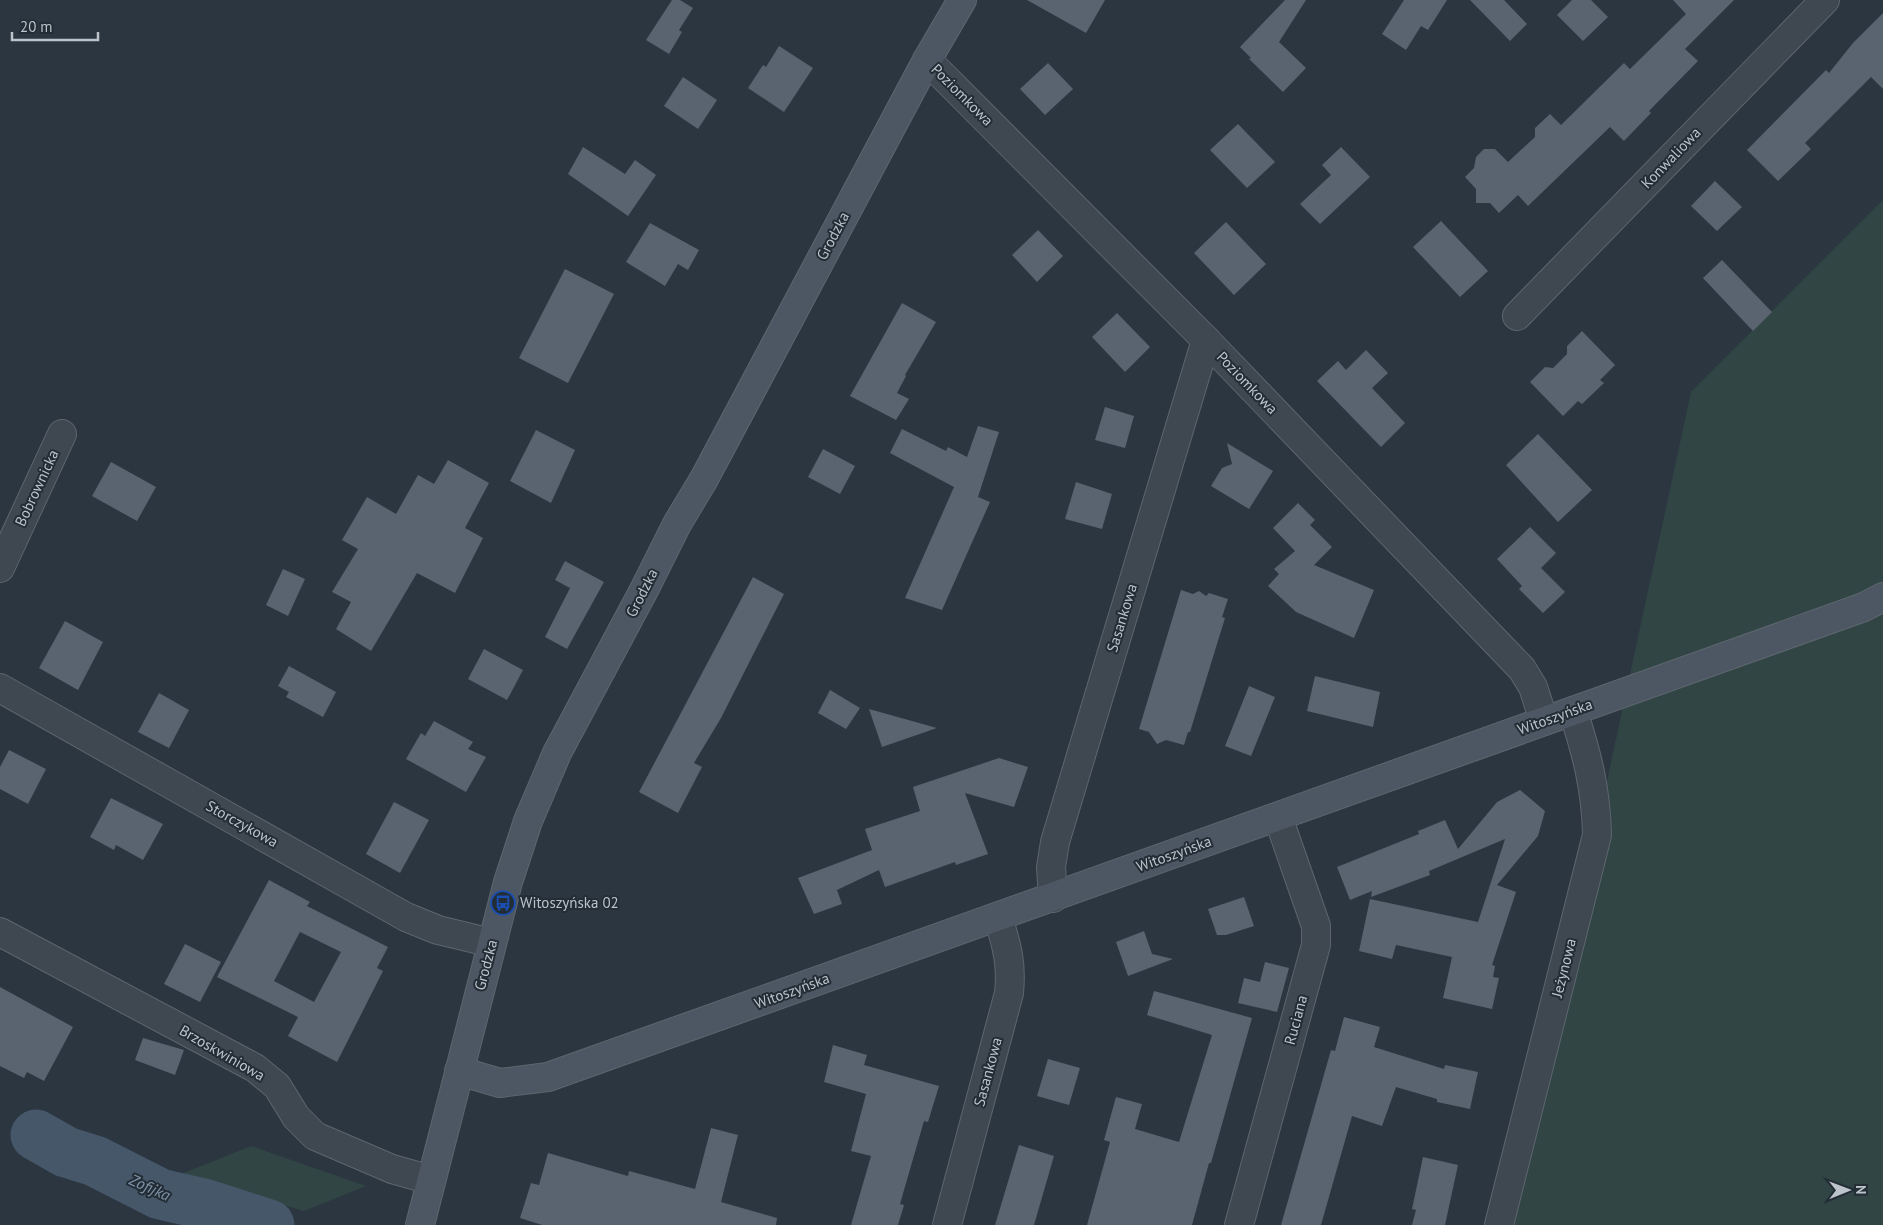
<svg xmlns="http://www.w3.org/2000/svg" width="1883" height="1225" viewBox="0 0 1883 1225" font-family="'PT Sans',sans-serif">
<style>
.green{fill:#304544}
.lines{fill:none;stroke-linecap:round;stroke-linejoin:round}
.river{stroke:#455769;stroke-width:51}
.building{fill:#5a6470;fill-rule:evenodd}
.street-casing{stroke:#5d666e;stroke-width:30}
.secondary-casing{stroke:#5d666e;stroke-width:30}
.street{stroke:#3f4851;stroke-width:28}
.secondary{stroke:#4d5763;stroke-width:28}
.labels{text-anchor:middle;stroke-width:4;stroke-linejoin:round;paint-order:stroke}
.street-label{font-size:15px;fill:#bcc3cb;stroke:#232d36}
.poi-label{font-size:15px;fill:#bcc3cb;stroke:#232d36;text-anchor:start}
.water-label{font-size:16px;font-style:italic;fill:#8195aa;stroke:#232d36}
</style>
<rect width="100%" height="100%" fill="#2b3641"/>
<g class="green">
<path d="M1883,200V1225H1511L1691,392Z"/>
<path d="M251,1146L366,1186L304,1211L181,1174Z"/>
</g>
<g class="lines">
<path class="river" d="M36,1135L66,1152L95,1161L160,1194L204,1204L269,1225"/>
</g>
<g class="building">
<path d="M672,0H680L693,8L679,30L682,32L669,54L646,40Z"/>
<path d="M1027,0H1105L1086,33Z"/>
<path d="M1285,0H1306L1279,42L1306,68L1283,92L1249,59L1251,58L1240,47Z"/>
<path d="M1404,0H1447L1428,30L1421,26L1406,50L1382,34Z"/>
<path d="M1470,0H1504L1527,24L1510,41Z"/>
<path d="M1572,0H1591L1608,17L1583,41L1557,15Z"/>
<path d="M1673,0H1734L1685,49L1698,61L1649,111L1651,113L1624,141L1610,127L1528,206L1518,195L1499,213L1490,203H1476V189L1465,177L1474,168L1476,157L1484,149H1495L1508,162L1535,137V128L1550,114L1561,125L1624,63L1630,69L1686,14Z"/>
<path d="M1883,13V89L1871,77L1805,143L1811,149L1778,181L1747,150L1826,70L1829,73L1853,43Z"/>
<path d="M779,46L813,68L784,112L748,88L763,65L766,67Z"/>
<path d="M1048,63L1073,89L1045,115L1020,89Z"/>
<path d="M683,77L717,100L698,129L664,106Z"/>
<path d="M1238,124L1275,162L1247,188L1210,150Z"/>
<path d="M583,147L625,174L635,160L656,175L628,216L568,174Z"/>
<path d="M1341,147L1370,177L1320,224L1300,204L1331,175L1322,165Z"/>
<path d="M1715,181L1742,207L1717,231L1691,206Z"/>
<path d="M1441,221L1488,271L1460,297L1413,247Z"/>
<path d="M1226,222L1266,264L1234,295L1194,253Z"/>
<path d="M650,223L699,250L688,270L678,264L665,286L626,262Z"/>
<path d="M1038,230L1063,256L1037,282L1012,255Z"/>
<path d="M1722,260L1772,312L1753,331L1703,278Z"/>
<path d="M565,269L614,294L568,383L519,358Z"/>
<path d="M902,303L936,322L905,375L906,376L897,393L909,399L896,420L850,396Z"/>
<path d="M1117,313L1150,347L1125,372L1092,337Z"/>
<path d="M1582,331L1615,365L1600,380L1604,383L1582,404L1578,401L1563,416L1530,382L1545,367L1553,368L1567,354V346Z"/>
<path d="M1366,350L1388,373L1372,388L1405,423L1381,447L1317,381L1338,361L1346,370Z"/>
<path d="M1105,407L1134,416L1125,448L1095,440Z"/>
<path d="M978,426L999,432L978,497L990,502L942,610L905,598L954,487L890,453L902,429L946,451L948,447L967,457Z"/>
<path d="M536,430L575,450L551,503L510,481Z"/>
<path d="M1538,434L1592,490L1558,522L1506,465Z"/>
<path d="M1227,443L1273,471L1249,509L1211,486L1222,468L1232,464Z"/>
<path d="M823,449L855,466L840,494L808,477Z"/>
<path d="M448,460L489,483L465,528L483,538L455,593L417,573L371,651L336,629L351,602L332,592L358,549L342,540L367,497L396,514L418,475L434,484Z"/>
<path d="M111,462L156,487L137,521L92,496Z"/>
<path d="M1076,482L1112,494L1102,529L1065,519Z"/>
<path d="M1298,503L1315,520L1310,525L1332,547L1314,565L1374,590L1354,638L1296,612L1268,586L1279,574L1274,569L1295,551L1273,528Z"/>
<path d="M1530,527L1556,553L1541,568L1565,592L1543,613L1519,589L1522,586L1497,559Z"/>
<path d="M565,561L604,582L567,649L545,637L570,588L555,580Z"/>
<path d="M283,569L305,579L288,616L266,605Z"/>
<path d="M753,577L784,594L721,718L694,763L702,767L678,813L639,792Z"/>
<path d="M1181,590L1193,594L1199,591L1206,596L1209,593L1228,599L1222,617L1225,618L1190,732H1188L1184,745L1166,740L1157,744L1149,732L1139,729Z"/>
<path d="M65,621L103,642L78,690L39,668Z"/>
<path d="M484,649L523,670L507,700L468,679Z"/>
<path d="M289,666L336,692L323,717L286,697L289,692L278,686Z"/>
<path d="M1315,676L1380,692L1373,727L1307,711Z"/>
<path d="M1249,686L1275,697L1251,756L1225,746Z"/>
<path d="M830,690L860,708L846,729L818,713Z"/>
<path d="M159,693L189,710L169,748L138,732Z"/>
<path d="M869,709L937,728L882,747Z"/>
<path d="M434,721L473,742L468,749L486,757L466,792L406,759L421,733L425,736Z"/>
<path d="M9,750L46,769L28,804L0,789V767Z"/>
<path d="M999,758L1028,767L1014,807L965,793L988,854L956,865L955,862L885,887L879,870L837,890L842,904L814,914L798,878L872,850L865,829L920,811L913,787Z"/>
<path d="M1520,790L1545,811L1538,836L1497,885L1516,892L1492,965L1495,966L1493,977L1499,978L1492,1009L1443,998L1452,957L1396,945L1392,959L1359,951L1370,899L1478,922L1505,839L1429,871L1430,875L1371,897L1372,891L1350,900L1337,867L1419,834L1418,831L1445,820L1458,849L1497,802Z"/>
<path d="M111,798L163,824L143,860L116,845L114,850L90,837Z"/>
<path d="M394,802L429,820L400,873L366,854Z"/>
<path d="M269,880L310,902L307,906L388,947L377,968L383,971L337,1062L288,1036L298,1017L217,977ZM300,932L341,952L314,1002L274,981Z"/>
<path d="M1244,897L1254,926L1226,935H1217L1208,909Z"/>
<path d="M1144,931L1152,954L1173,959L1128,976L1116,942Z"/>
<path d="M185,944L221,962L200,1002L164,984Z"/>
<path d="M1265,962L1289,968L1277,1012L1238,1003L1244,978L1260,982Z"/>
<path d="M0,987L73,1027L44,1081L27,1072L24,1078L0,1066Z"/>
<path d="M1154,991L1252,1018L1211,1163H1209L1192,1225H1087L1110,1142L1104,1140L1116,1097L1142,1104L1135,1129L1179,1142L1212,1035L1147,1015Z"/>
<path d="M1344,1017L1380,1027L1374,1047L1444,1069L1445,1065L1478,1072L1470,1109L1437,1102V1099L1396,1087L1382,1126L1352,1116L1321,1225H1281L1331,1050L1335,1051Z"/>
<path d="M143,1038L184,1050L175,1075L135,1060Z"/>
<path d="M833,1045L867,1055L864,1065L939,1086L928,1122L924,1121L900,1204L904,1205L898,1225H851L871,1156L851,1151L866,1094L824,1082Z"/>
<path d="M1048,1059L1080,1068L1069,1105L1037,1096Z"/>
<path d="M711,1128L738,1135L721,1202L777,1218L776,1225H542L520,1218L531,1183L539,1185L548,1153L628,1176L629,1171L695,1189Z"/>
<path d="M1019,1145L1054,1156L1034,1225H995Z"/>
<path d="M1423,1157L1458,1165L1445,1225H1412L1416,1210L1412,1209Z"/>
</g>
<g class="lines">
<g class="street-casing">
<g id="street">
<path d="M927,60L1206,340L1522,669L1533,687L1544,721"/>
<path d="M1517,316L1825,0"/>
<path d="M0,568L62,434"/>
<path d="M0,688L406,917L438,930L492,943"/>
<path d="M1053,898L1051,867L1055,842L1206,340"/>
<path d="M0,932L255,1068L277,1086L296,1117L315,1136L392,1169L431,1180"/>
<path d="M947,1225L1009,993C1012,964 1007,946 998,917"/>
<path d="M1239,1225L1316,945V926L1278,817"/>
<path d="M1499,1225L1597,835C1596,789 1587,754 1573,711"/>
</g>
</g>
<g class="secondary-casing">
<g id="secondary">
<path d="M459,1071L500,1083L548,1077L1864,607L1883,597"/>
<path d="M420,1225L508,882L528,821L557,753L645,588L677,524L704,479L927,60L962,0"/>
</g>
</g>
<use href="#street" class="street"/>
<use href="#secondary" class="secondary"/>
</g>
<defs>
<g id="bus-ring" transform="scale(1.25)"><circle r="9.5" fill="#232d36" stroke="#1a4fb4" stroke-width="1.5"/><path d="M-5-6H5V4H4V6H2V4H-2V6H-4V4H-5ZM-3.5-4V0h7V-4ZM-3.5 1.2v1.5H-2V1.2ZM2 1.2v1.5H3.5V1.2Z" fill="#1a4fb4"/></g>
</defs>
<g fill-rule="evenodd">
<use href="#bus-ring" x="503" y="903"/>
</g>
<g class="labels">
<g class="street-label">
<text transform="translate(962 95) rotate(45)" y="5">Poziomkowa</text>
<text transform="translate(1671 158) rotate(-46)" y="5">Konwaliowa</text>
<text transform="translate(833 236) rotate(-62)" y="5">Grodzka</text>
<text transform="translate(1247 383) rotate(46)" y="5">Poziomkowa</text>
<text transform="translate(37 488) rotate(-65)" y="5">Bobrownicka</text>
<text transform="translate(642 593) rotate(-63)" y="5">Grodzka</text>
<text transform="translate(1122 618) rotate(-73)" y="5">Sasankowa</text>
<text transform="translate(1555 717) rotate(-20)" y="5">Witoszyńska</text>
<text transform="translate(242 824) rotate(29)" y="5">Storczykowa</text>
<text transform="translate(1174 854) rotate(-20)" y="5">Witoszyńska</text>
<text transform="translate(486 965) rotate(-75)" y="5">Grodzka</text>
<text transform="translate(1564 968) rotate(-76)" y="5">Jeżynowa</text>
<text transform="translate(792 991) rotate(-20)" y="5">Witoszyńska</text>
<text transform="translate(1296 1020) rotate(-75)" y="5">Ruciana</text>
<text transform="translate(222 1053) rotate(30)" y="5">Brzoskwiniowa</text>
<text transform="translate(988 1072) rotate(-75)" y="5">Sasankowa</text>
</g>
<g class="poi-label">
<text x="520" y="908">Witoszyńska 02</text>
</g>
<g class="water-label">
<text transform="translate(150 1187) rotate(24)" y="6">Zofijka</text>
</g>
</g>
<g transform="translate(1848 1190) rotate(89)" stroke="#232d36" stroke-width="4" paint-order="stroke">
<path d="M0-4L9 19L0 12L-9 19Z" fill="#bcc3cb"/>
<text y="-8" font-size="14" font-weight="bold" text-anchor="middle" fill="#bcc3cb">N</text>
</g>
<path d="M12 32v8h86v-8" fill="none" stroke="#bcc3cb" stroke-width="2.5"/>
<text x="20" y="32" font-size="15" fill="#bcc3cb" stroke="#232d36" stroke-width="4" paint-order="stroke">20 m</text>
</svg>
